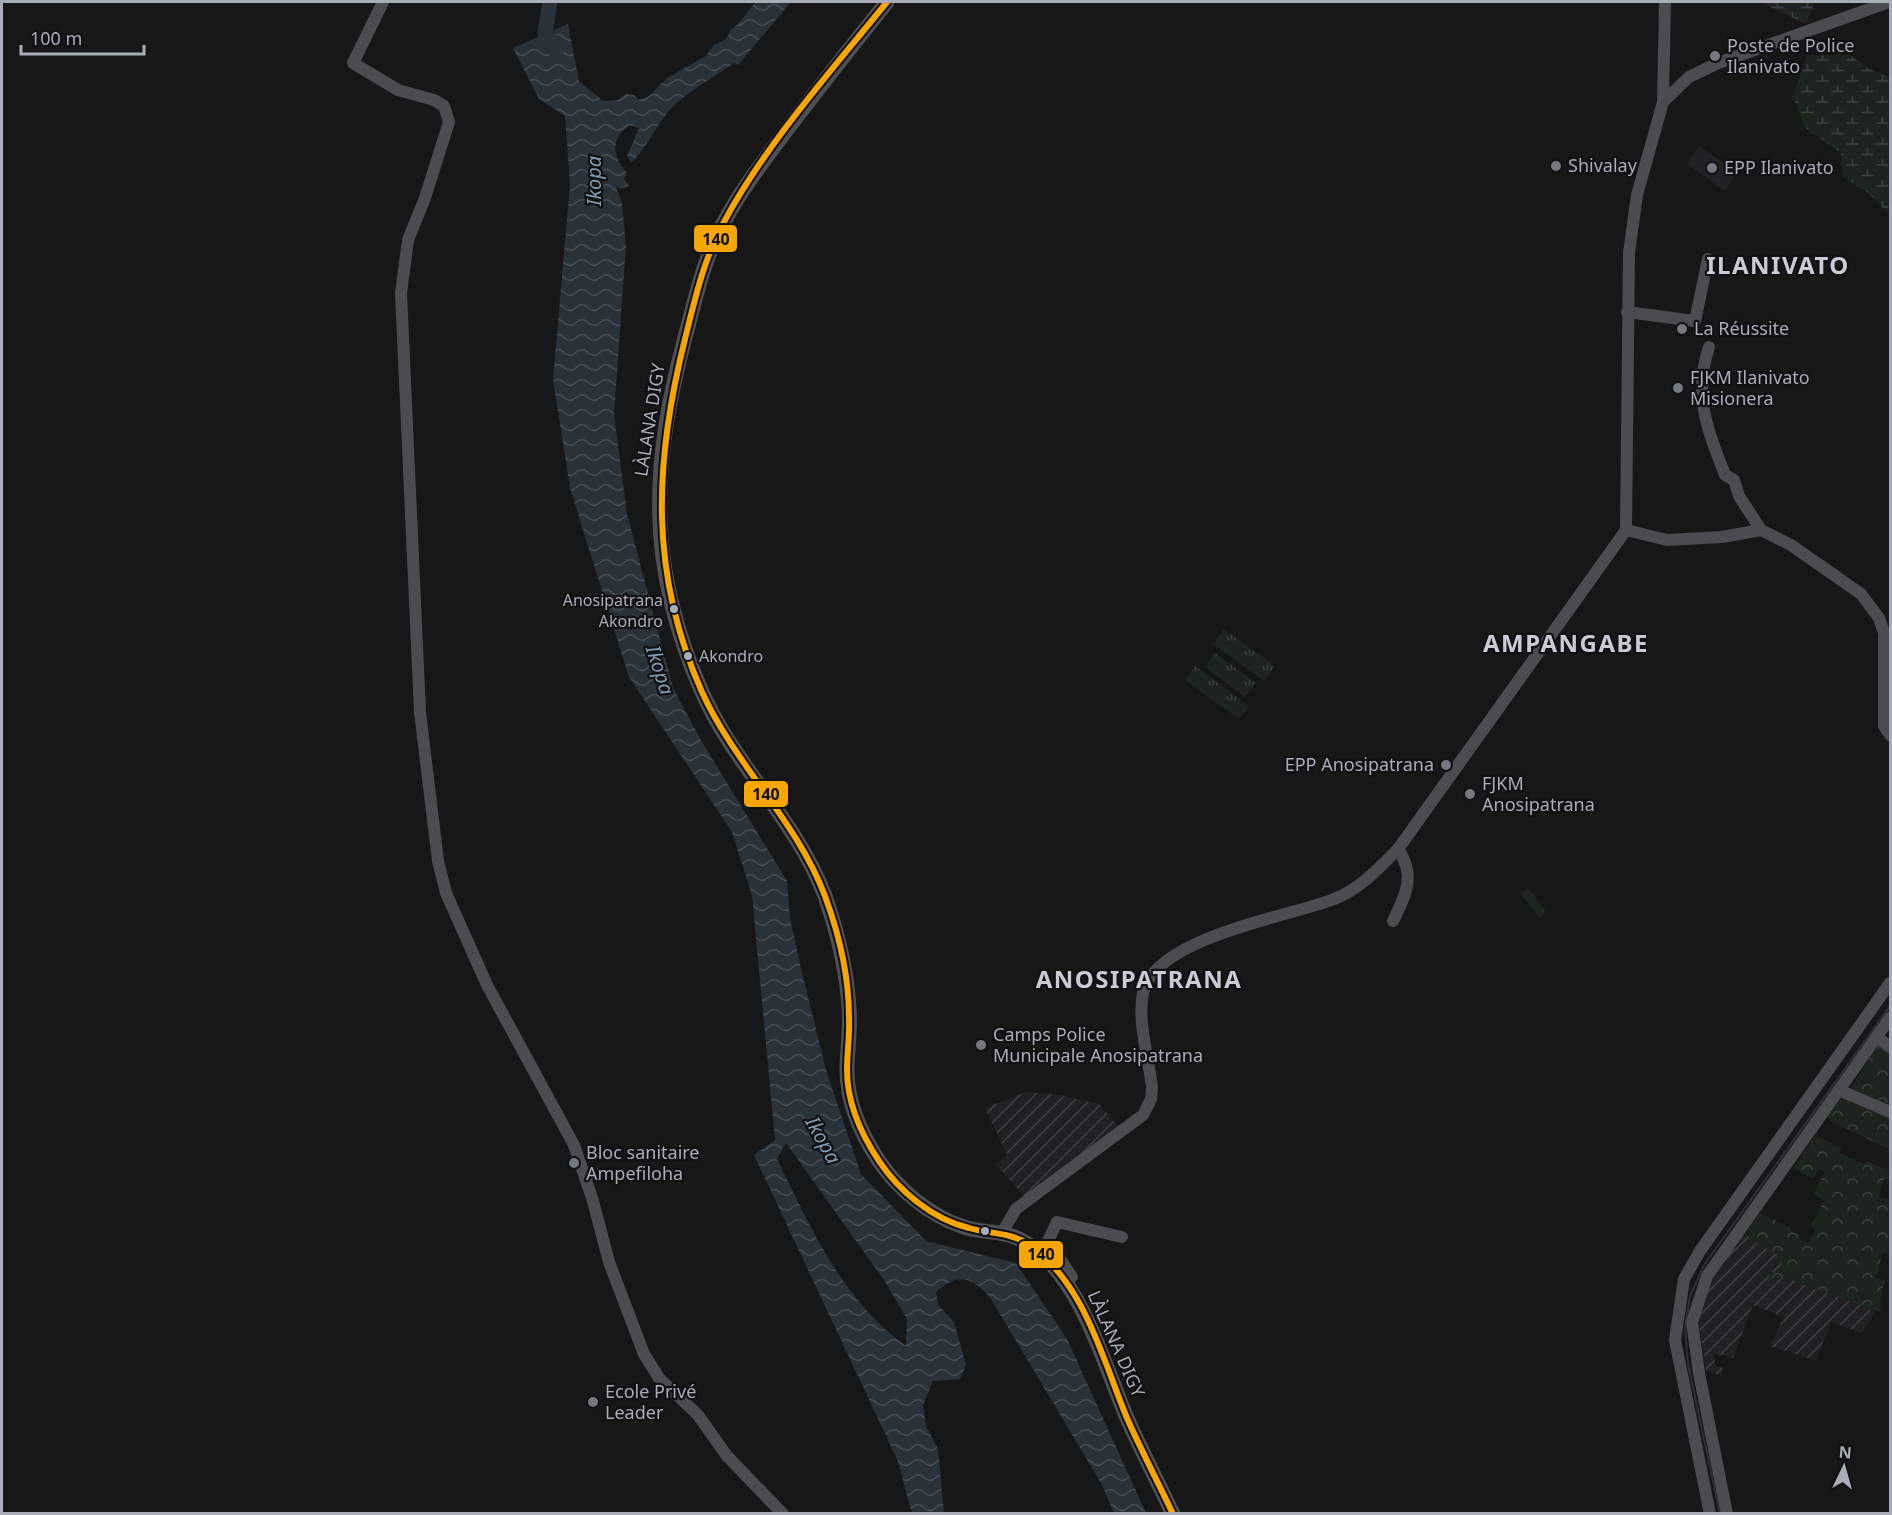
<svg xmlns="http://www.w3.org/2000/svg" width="1892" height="1515" viewBox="0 0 1892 1515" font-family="'Noto Sans',sans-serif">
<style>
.built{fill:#212123}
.industrial{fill:url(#industrial-furrows)}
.grass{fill:url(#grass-tufts)}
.forest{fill:url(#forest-crowns)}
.wetland{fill:url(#wetland-marsh)}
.water{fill:url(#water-waves);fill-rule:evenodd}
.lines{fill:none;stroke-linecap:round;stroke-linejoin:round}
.stream{stroke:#2a3239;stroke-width:2}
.river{stroke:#2a3239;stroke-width:15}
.minor{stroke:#4b4c50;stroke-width:12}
.major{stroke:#4d4f52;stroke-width:15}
.bus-1-casing{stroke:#111113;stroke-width:10}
.bus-1{stroke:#f7a600;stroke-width:6}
.poi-dot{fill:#757880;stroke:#111113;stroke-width:2}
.bus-dot{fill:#a8adb8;stroke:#111113;stroke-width:2}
.labels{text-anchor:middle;stroke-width:4.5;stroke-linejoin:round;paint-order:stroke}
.bus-label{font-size:16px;fill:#a8adb8;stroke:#111113;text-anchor:end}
.poi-label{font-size:18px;fill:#a8adb8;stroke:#111113;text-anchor:start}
.street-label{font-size:18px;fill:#a8adb8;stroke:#111113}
.water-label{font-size:20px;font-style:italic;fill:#7f9bb3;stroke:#111113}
.district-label{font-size:24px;font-weight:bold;letter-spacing:1.5px;fill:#c9ccd4;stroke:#111113}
.line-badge{stroke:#111113;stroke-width:2}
.pale-badge-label{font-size:16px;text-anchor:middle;font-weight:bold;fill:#111}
</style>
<defs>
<pattern id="industrial-furrows" width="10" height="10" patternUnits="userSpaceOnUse" patternTransform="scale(1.5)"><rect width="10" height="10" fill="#212123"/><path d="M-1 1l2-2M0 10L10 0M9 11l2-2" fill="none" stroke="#3e3f41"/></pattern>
<pattern id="grass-tufts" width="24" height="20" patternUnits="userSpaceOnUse" patternTransform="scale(1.5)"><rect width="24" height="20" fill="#1d241e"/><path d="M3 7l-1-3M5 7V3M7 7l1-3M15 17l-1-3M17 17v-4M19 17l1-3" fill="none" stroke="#3b413d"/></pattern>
<pattern id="forest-crowns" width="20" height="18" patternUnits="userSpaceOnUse" patternTransform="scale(1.5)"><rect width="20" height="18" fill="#1d241e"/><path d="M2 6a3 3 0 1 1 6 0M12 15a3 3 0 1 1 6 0" fill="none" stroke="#3b413d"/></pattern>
<pattern id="wetland-marsh" width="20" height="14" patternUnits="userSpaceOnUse" patternTransform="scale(1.5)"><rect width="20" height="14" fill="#1d241e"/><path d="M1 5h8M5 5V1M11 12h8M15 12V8" fill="none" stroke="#3b413d"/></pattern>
<pattern id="water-waves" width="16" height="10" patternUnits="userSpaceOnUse" patternTransform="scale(1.5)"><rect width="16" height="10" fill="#2a3239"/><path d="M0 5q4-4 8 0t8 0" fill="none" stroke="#464d54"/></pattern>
</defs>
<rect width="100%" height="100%" fill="#171717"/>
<g class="built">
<path d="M1699,146L1737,172L1725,191L1687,164Z"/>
<circle cx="593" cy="1402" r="7"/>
</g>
<g class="industrial">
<path d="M1026,1092L1060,1095L1099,1104L1119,1127L1025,1197L996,1165L1007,1155L985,1108Z"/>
<path d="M1741,1231L1783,1258L1780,1271L1784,1277L1866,1306L1875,1313L1861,1333L1831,1322L1816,1361L1770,1346L1784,1317L1753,1305L1733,1358L1713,1353L1716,1366L1722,1367L1723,1376L1706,1371L1699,1325V1307L1709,1277Z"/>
</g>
<g class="grass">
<path d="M1224,629L1275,666L1264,681L1213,644Z"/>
<path d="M1215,653L1256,683L1245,697L1205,667Z"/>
<path d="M1195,666L1249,706L1239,719L1185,680Z"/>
<path d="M1528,888L1546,912L1540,918L1520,893Z"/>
</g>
<g class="forest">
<path d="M1879,1041L1890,1051V1115L1848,1093Z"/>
<path d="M1842,1097L1890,1117V1150L1830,1121L1828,1115Z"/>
<path d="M1816,1135L1842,1148L1839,1153L1863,1164L1868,1161L1887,1170L1885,1178L1890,1167V1180L1884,1179L1879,1197L1890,1200V1255L1883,1252L1876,1277L1886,1281L1883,1285L1880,1312L1784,1277L1779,1280L1769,1278L1770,1272L1780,1271L1783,1258L1750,1238L1748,1230L1760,1213L1791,1228V1231L1800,1235V1240L1808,1243L1816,1230L1811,1226L1824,1201L1814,1193L1825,1172L1819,1169L1813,1179L1794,1168Z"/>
</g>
<g class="wetland">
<path d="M1759,2H1815L1806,24Z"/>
<path d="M1807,55H1850L1868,68L1890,77V215L1867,192L1843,177L1841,153L1805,128L1793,96Z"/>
</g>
<path class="water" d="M756,2H791L738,65L734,63C710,81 682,93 664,117C652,133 646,149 631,163L627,156L639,128L630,125C610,139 612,156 627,173L624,179L629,186L620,189L615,184L622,203L626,246L614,414L627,514L673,688L702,742L787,881L790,918L802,973L826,1070L861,1174L926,1241L1016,1263L1067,1339L1146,1513H1114L1101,1483L991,1299C973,1278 960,1271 936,1292L938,1305L954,1322L966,1365L960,1379L933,1381L923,1405L926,1426L938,1449L944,1513H912L897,1459L754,1155L775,1140L752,895L732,832L629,677L570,488L553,379L570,185L565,116L539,99L513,48L568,24L579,81L603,101L618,100L625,94L634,95L638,100L649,96L667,78L706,56L714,45L726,39L731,29C740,25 748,10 756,2ZM786,1143L884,1280L907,1319L906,1346C842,1300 811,1228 777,1159Z"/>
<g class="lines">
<path class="stream" d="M1720,1514L1688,1364L1685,1328L1690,1296L1704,1265L1890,1006"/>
<path class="river" d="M550,2L545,33L556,51"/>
<g class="minor">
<path d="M383,2L353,63L398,90L434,100L444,106L449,122L425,198L408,240L401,293L420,712L438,861L446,893L487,985L574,1145L593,1201L609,1262L644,1354L659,1378L698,1415L727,1456L783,1514"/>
<path d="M1663,102L1689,77L1718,63L1889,2"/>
<path d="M1627,312L1695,321L1708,259"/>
<path d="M1709,347C1693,396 1707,428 1725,475L1734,480L1739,496L1761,530"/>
<path d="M1626,530L1667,540L1722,537L1761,530L1791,545L1861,594L1879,618L1884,633V726L1890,735"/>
<path d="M1393,921C1406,895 1416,875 1398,849"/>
<path d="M1877,1037L1890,1047"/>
<path d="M1839,1090L1890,1112"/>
<path d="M1003,1231L1016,1209L1143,1115L1151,1099L1152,1088C1149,1058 1137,1023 1143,993C1155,937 1289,917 1334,899C1359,890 1380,867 1398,849L1626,530L1629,253L1637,195L1663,102L1665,2"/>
<path d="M1066,1282L1072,1277L1048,1241L1057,1222L1122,1237"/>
<path d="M1710,1514L1675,1340L1684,1279L1700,1251L1890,983"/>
<path d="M1727,1514L1699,1373L1692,1322L1707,1276L1890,1018"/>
</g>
<path class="major" d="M887,2C854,43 821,85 789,127C766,158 742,188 724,222C705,256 697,292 687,330C651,463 645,563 702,692C734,765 797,821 825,896C837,931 847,972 849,1008C851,1029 847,1050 847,1070C847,1103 861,1134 879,1161C897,1188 929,1215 961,1226C985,1235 1004,1228 1028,1244C1081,1278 1103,1362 1127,1418C1141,1450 1158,1482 1173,1514"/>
<g class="bus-1-casing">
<path id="bus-1" d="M887,2C832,70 765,145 724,222C704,258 695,299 685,339C654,463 649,573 702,692C735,765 797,821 825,896C839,934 849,977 849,1017C850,1035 847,1052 847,1070C847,1103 861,1134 879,1161C899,1191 932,1219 969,1228C989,1234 1010,1232 1028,1244C1085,1283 1102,1358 1127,1418C1141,1450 1158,1482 1173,1514"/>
</g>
<use href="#bus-1" class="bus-1"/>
</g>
<g class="poi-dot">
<circle cx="1715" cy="56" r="6"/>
<circle cx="1556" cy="166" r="6"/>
<circle cx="1712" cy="168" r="6"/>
<circle cx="1682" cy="329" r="6"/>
<circle cx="1678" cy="388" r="6"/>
<circle cx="1446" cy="765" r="6"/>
<circle cx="1470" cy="794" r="6"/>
<circle cx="981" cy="1045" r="6"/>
<circle cx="574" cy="1163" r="6"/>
<circle cx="593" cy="1402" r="6"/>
</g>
<g class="bus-dot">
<circle cx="674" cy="609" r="5"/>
<circle cx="688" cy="656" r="5"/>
<circle cx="985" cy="1231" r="5"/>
</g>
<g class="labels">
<g class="bus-label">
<text x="663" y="606">Anosipatrana<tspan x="663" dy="21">Akondro</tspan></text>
<text x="699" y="662" text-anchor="start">Akondro</text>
</g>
<g class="poi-label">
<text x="1727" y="52">Poste de Police<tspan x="1727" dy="21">Ilanivato</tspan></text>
<text x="1568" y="172">Shivalay</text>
<text x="1724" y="174">EPP Ilanivato</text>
<text x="1694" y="335">La Réussite</text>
<text x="1690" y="384">FJKM Ilanivato<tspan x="1690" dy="21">Misionera</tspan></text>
<text x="1434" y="771" text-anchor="end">EPP Anosipatrana</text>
<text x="1482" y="790">FJKM<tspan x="1482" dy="21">Anosipatrana</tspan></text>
<text x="993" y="1041">Camps Police<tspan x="993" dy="21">Municipale Anosipatrana</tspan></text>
<text x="586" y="1159">Bloc sanitaire<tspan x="586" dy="21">Ampefiloha</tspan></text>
<text x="605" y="1398">Ecole Privé<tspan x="605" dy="21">Leader</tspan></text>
</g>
<g class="street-label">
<text transform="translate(650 420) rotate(-81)" y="6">LÀLANA DIGY</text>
<text transform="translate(1116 1344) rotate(66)" y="6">LÀLANA DIGY</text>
</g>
<g class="water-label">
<text transform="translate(594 181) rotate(-90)" y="7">Ikopa</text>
<text transform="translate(660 670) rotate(72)" y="7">Ikopa</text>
<text transform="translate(823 1140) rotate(61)" y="7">Ikopa</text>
</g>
<g class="district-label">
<text x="1778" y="274">ILANIVATO</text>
<text x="1566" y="652">AMPANGABE</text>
<text x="1139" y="988">ANOSIPATRANA</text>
</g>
</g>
<g class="line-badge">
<rect x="693" y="224" width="45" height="29" rx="6" fill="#f7a600"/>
<rect x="743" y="780" width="46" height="28" rx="6" fill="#f7a600"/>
<rect x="1018" y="1240" width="46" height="29" rx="6" fill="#f7a600"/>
</g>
<g class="pale-badge-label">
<text x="716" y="245">140</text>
<text x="766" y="800">140</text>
<text x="1041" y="1260">140</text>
</g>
<rect width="1892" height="1515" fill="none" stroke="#a8adb8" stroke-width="6"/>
<g transform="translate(1844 1467) rotate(5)" stroke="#111113" stroke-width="4.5" paint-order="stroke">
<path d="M0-4.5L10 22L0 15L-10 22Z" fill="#a8adb8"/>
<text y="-9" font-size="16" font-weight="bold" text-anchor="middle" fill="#a8adb8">N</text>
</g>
<path d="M21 45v9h123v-9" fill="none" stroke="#a8adb8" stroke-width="3"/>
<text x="30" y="45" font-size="18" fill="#a8adb8" stroke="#111113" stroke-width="4.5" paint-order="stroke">100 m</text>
</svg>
